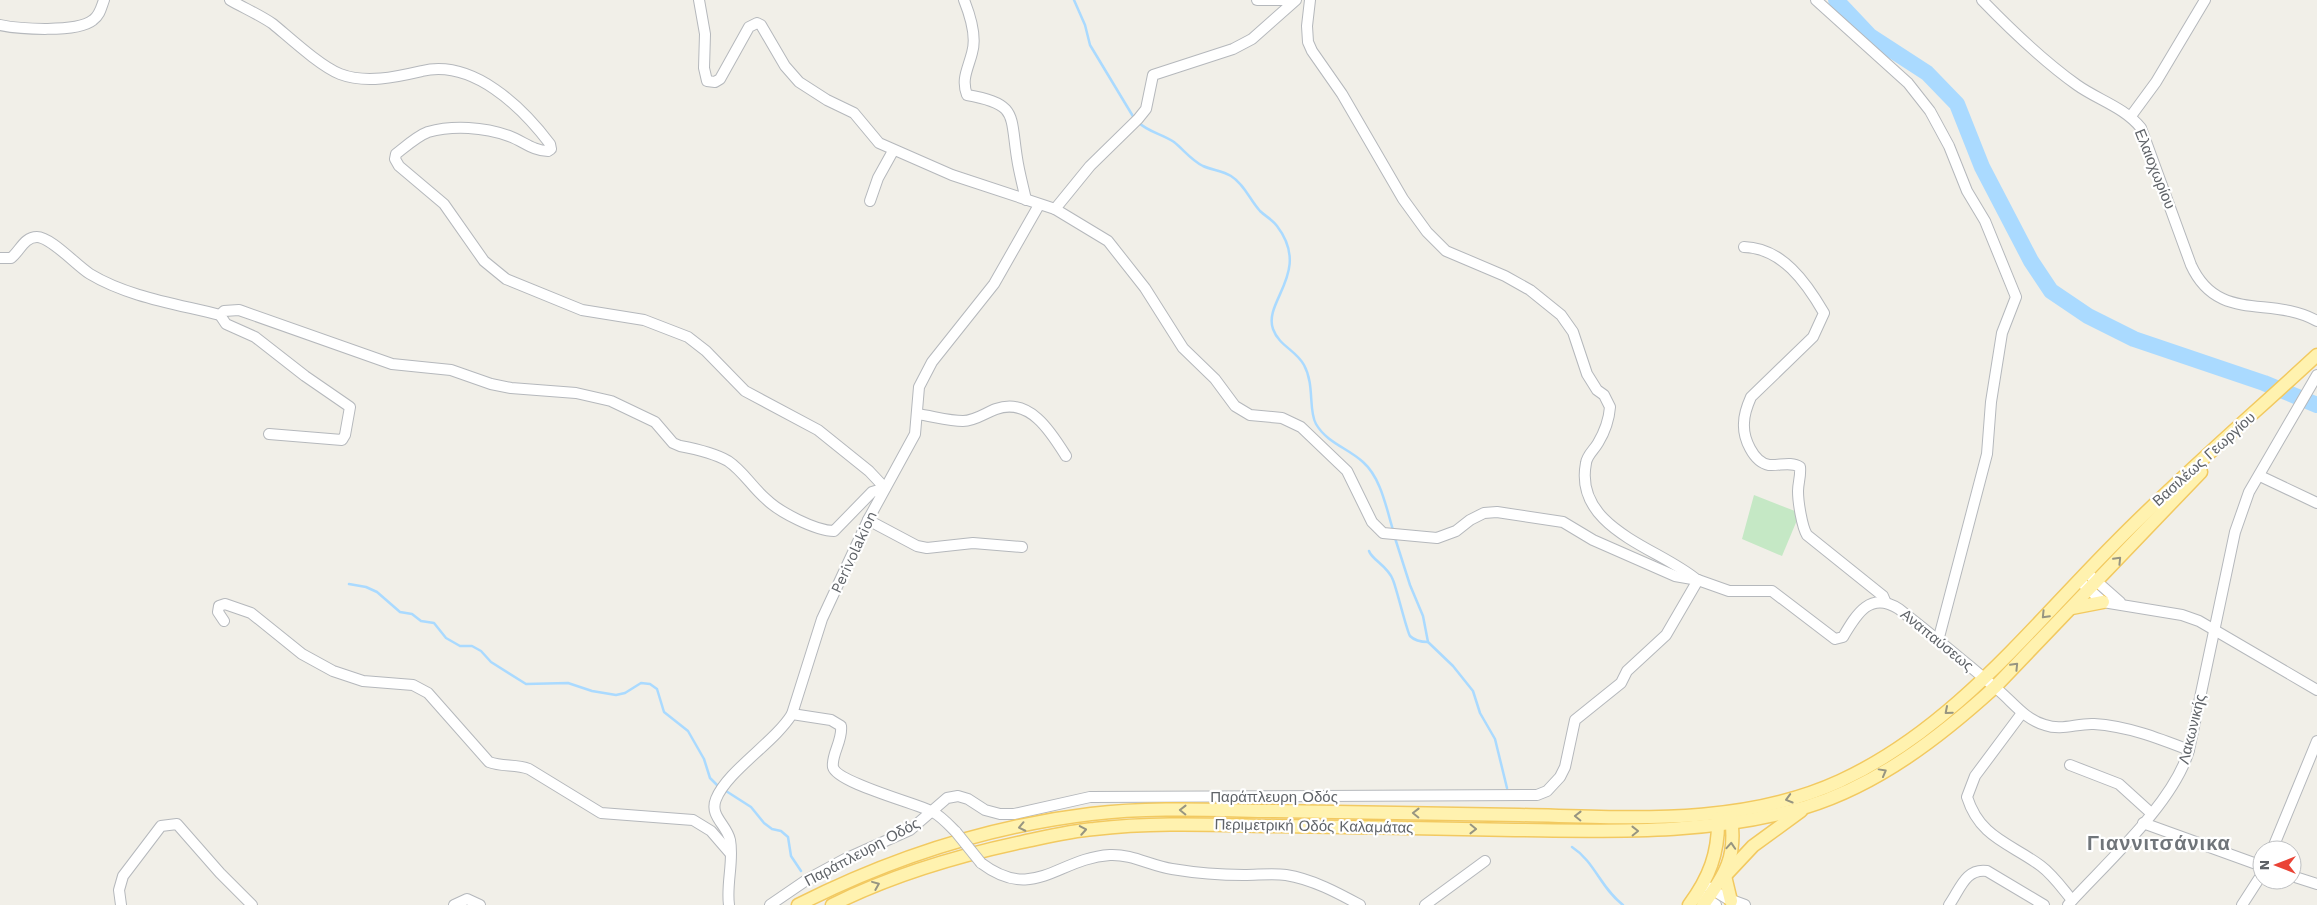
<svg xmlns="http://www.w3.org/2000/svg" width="2317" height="905" viewBox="0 0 2317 905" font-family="'Work Sans',sans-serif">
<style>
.green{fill:#c5e8c5}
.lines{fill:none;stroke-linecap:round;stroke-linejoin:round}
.stream{stroke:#aadaff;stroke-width:2.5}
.river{stroke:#aadaff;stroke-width:16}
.minor-casing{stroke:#b5b8bc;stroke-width:12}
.major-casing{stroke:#f2c960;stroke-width:15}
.minor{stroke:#fff;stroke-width:10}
.major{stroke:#fff2af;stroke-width:12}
.minor-bridge-casing{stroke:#b5b8bc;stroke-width:12;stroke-linecap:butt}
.minor-bridge{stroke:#fff;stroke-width:10}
.oneway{stroke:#979581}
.labels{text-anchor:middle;stroke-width:4.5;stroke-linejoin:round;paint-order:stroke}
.street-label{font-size:15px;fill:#5f6368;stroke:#fff}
.district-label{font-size:20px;font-weight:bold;letter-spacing:1px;fill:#70757a;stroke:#fff}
</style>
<rect width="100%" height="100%" fill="#f1efe8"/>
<path class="green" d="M1754,495L1800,513L1782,556L1742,539Z"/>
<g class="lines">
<g class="stream">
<path d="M1074,0L1085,25L1090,45L1134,118"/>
<path d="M1138,122C1148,132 1162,134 1174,142C1184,150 1191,160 1203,166C1212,170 1223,171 1231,176C1244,184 1250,200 1260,211C1265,216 1273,220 1277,226C1312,272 1263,301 1273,329C1279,346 1296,350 1304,365C1315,385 1308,410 1316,424C1327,443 1348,448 1363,462C1381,478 1386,507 1393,530"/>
<path d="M1395,538L1410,585L1423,616L1428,642L1453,666L1473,691L1480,713L1495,739L1507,788"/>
<path d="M1369,551C1372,560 1388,566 1393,580C1397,590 1407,632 1410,636C1415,641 1422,642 1428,642"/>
<path d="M349,584L366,587L377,592L400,612L412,614L421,621L434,623L446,638L460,646H472L481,651L491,662L526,684L568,683L592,691L616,695L625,693L641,683L650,684L657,689L664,712L688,731L704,759L710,778L718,786"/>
<path d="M726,791L751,807L764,823L772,829L781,831L788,837L791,856L801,871"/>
<path d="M1572,847C1595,862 1600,887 1623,905"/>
</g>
<path class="river" d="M1836,0L1870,36L1927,73L1957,104L1982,167L2031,261L2051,291L2088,316L2134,339L2264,383L2317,405"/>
<g class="minor-casing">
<g id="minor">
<path d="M230,0C244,8 260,15 273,24C290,38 320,66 340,74C366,84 396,77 422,71C473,59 522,107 550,144L551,149L548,151C533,151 523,141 509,136C484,127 453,125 428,132C417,136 405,147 396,154L395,159L399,166L444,204L484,261L506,279L582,310L644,320L688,337L706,351L745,391L818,430L869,471L885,488L872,492L834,531C816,531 779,512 766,499C752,487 743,471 728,461C714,453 696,449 680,446L673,443L655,422L611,401L576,393L511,388L491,384L451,370L392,364L239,310L224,311L220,315L226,324L255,337L305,376L350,407L345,435L342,440L269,434"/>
<path d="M699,0L705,34L704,68L707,81L715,82L720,79L749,27L757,23L761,25L785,66L799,82L827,100L854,113L879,143L952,175L1055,209L1108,241L1145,288L1183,348L1215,379L1235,406L1250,415L1282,418L1301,427L1347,471L1372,522L1383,533L1437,538L1456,531L1470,520L1484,513L1497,512L1563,522L1593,540L1675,576L1698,580L1729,591H1772L1835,639L1843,637C1856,615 1870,590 1899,609C1932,635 1965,662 1997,689C2013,702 2024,719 2045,725C2062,731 2077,723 2094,724C2127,726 2158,738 2189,750"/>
<path d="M964,0C970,15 977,37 972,53C968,69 961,79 967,95C1018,104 1010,114 1017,158C1019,172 1023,186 1026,200"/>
<path d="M1257,0H1291"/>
<path d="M1310,0L1307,26L1308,42L1312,51L1342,94L1403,199L1427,232L1446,251L1505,276L1530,290L1561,315L1573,332L1587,374L1597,390L1604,395L1610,407C1609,420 1604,433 1598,443C1594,450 1587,455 1586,463C1573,529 1660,548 1697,580"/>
<path d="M1816,0L1908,83L1930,111L1949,146L1967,191L1985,221L2016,297L2002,333L1991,402L1987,454L1938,641"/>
<path d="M1982,0C2012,31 2042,60 2077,85C2098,100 2124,107 2141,128L2191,265C2218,324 2271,295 2317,321"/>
<path d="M0,25C19,29 77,33 93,20C100,15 101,8 104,0"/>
<path d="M2131,116L2156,82L2205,0"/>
<path d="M870,201L878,178L893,151"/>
<path d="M1055,209L1090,166L1138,119L1146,109L1153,75L1233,49L1252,39L1296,0"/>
<path d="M1744,247C1782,248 1806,282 1824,313L1813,337L1751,397C1747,406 1744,414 1744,423C1743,438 1753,462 1769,465C1779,466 1791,461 1800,467C1801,476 1798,483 1798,491C1798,502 1802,527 1807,535L1883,596L1886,603"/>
<path d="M0,258H11C20,251 24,237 37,237C51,237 77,266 90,274C128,297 177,304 220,315"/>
<path d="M917,414C932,416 949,421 963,421C975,421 985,413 996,409C1030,397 1051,432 1066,456"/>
<path d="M2260,476L2317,503"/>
<path d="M868,520L917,546L927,548L973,543L1022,547"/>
<path d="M2086,572L2120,602"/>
<path d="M2083,584L2103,602L2182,615L2199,621L2317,690"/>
<path d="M224,621L218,612L219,606L225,604L251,613L302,654L333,671L363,681L413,685L428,693L489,762C502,767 516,764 529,769L601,813L693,820L711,831L730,853"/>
<path d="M2022,713L1975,776L1967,797C1980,838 2010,843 2041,866C2053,875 2062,888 2072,900"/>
<path d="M792,714L831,720L841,726C843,740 831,755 833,767C837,783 916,803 933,812C942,817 949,825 956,832"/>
<path d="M2070,765L2119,784L2151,813"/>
<path d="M2143,823L2262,866"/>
<path d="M2272,850L2317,741"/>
<path d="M981,863C1034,903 1058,858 1110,855C1132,854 1151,866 1172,869C1196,873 1220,875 1244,875C1258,875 1273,873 1286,875C1312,879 1338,893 1360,905"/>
<path d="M2292,876L2317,884"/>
<path d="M1708,887L1726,898L1745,905"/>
<path d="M1701,895L1716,905"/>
<path d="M121,905L119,890L123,876L161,826L177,824L220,873L252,905"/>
<path d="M454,905L467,899L480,905"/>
<path d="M729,905C726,884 734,861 730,840C727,825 709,816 716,799C727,771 775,742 792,714L822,619L868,520L915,434L919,387L932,362L994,284L1039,205"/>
<path d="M770,905L808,879L845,859L910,830L947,798L958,796L968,799L985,810L1000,814H1014L1090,797L1537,795L1547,791L1560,777L1565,767L1575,720L1621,683L1627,671L1666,635L1698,580"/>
<path d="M1425,905L1485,861"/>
<path d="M1949,905C1960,890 1965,868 1987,871L2044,905"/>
<path d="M2068,905C2105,864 2174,803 2189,750L2235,532L2249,492L2317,375"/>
<path d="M2242,905L2262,874"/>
</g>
</g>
<g class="major-casing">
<g id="major">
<path d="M2072,608L2103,602"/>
<path d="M1725,876L1731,901"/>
<path d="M1723,878L1753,846L1801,811"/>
<path d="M798,905C889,859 990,826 1091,814C1151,807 1211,810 1271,811C1354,812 1437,814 1519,815C1626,817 1740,827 1840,781C1953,729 2030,628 2116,542C2180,477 2250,417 2317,355"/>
<path d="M832,905C892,875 956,856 1022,842C1046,837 1070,831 1094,829C1155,822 1216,825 1277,826C1356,827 1436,828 1515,830C1614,831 1709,835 1806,807C1878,785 1940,737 1995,687L2201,472"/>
<path d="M1689,905C1709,878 1719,853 1718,818"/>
<path d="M1703,905C1725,874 1737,858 1731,817"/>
</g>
</g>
<use href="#minor" class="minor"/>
<use href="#major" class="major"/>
<g class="minor-bridge-casing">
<path id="minor-bridge" d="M956,832L981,863"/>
</g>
<use href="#minor-bridge" class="minor-bridge"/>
</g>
<defs><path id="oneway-chevron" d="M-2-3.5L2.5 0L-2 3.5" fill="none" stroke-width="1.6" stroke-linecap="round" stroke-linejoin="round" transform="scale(1.25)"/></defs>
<g class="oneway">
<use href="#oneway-chevron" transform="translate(2118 560) rotate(-46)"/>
<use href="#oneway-chevron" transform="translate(2045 615) rotate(134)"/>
<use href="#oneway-chevron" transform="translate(2015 666) rotate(-46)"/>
<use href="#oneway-chevron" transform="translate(1948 711) rotate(139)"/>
<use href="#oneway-chevron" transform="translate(1883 772) rotate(-29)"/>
<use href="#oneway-chevron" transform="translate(1789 799) rotate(164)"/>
<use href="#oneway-chevron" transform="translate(1183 810) rotate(-179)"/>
<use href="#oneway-chevron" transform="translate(1416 813) rotate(-179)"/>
<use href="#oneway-chevron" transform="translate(1578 816) rotate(-179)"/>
<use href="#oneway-chevron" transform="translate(1022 827) rotate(168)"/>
<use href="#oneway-chevron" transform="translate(1473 829) rotate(1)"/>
<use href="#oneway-chevron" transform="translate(1083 830) rotate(-10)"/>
<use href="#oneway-chevron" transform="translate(1635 831) rotate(-1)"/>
<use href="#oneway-chevron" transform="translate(1731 846) rotate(-86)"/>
<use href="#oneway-chevron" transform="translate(876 885) rotate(-22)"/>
</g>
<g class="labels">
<g class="street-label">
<text transform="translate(2155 169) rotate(68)" y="5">Ελαιοχωρίου</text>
<text transform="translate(2204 459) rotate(-42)" y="5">Βασιλέως Γεωργίου</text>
<text transform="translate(854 552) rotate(-65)" y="5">Perivolakion</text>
<text transform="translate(1937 640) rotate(39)" y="5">Αναπαύσεως</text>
<text transform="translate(2192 729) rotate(-76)" y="5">Λακωνικής</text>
<text x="1274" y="802">Παράπλευρη Οδός</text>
<text transform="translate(1314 826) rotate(1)" y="5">Περιμετρική Οδός Καλαμάτας</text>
<text transform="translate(862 852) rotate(-28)" y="5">Παράπλευρη Οδός</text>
</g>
<g class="district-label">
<text x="2159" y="850">Γιαννιτσάνικα</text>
</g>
</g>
<g transform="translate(2277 865) rotate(270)"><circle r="24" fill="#ffffff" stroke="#bfc1c3"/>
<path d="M0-4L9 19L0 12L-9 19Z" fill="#ea4335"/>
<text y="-8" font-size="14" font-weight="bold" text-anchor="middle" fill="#5f6368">N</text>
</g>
</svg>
